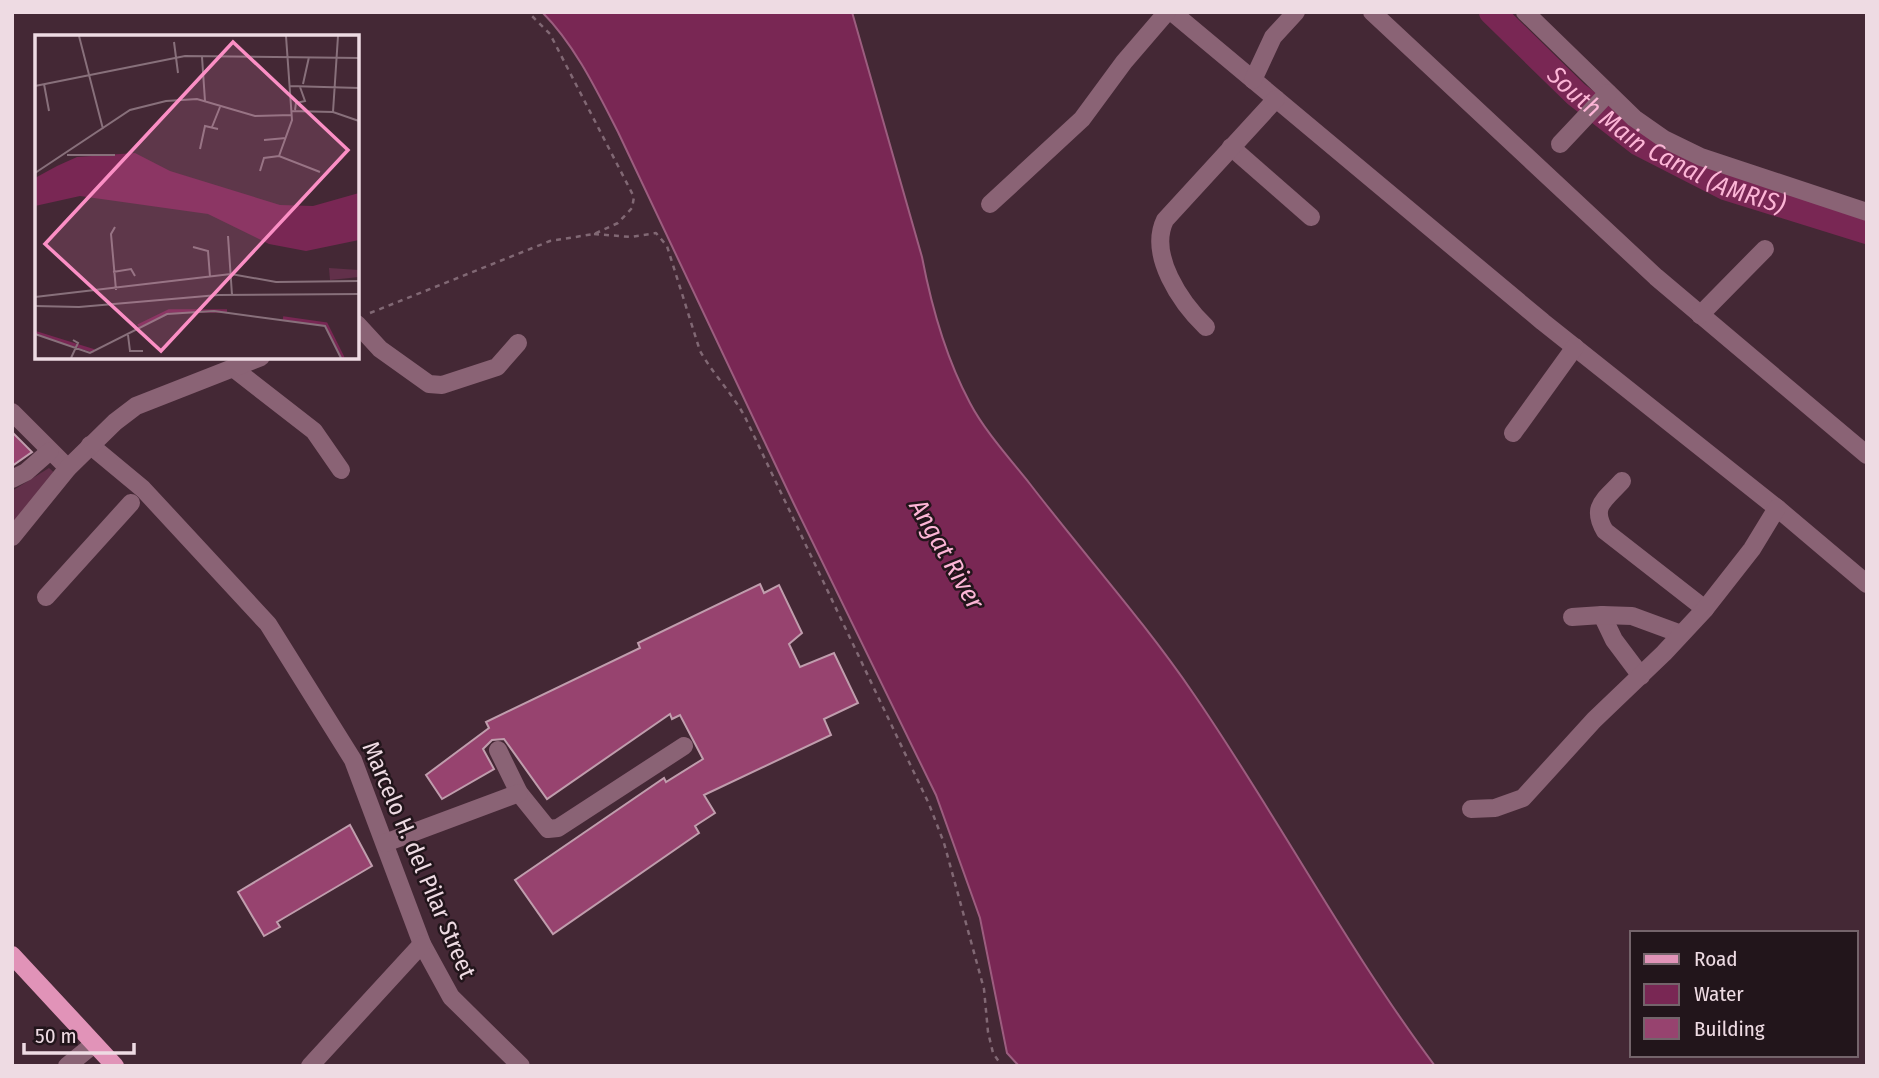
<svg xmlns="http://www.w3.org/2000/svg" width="1879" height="1078" viewBox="0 0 1879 1078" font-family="'Fira Sans Condensed',sans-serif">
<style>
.green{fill:#62304a}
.water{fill:#792754;stroke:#9c5d7f;stroke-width:2}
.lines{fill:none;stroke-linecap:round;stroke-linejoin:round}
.river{stroke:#792754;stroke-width:26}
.building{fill:#97436f;stroke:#c09dad;stroke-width:2}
.path{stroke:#816874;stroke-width:2.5;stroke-dasharray:5 5;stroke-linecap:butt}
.minor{stroke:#8a6375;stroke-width:18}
.major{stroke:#e193b8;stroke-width:18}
.labels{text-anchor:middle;stroke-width:5;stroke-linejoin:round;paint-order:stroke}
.street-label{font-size:24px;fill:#eedbe3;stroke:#22151b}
.water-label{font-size:26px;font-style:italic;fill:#fcb5d6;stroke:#22151b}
.inset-river{fill:none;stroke:#792754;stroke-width:3.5}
.inset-road{fill:none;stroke:#88707b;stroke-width:2}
.view{fill:#fb8fc5;fill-opacity:0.15;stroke:#fb8fc5;stroke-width:3.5}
.inset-edge{fill:none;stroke:#eedbe3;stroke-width:3.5}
</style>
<rect width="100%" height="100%" fill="#442835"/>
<path class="green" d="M49,468L59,477L12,528V491Z"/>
<path class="water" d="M542,12H852L922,257C931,304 947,360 970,403C984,430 1010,459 1030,484C1083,553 1143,620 1193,693C1277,815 1346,947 1435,1066H1019L1007,1053L980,918L936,795L794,504L618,132C597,91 575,45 542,12Z"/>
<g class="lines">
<path class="river" id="s1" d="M1492,12L1576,94L1639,143L1725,187L1867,231"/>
</g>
<g class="building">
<path d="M12,432L32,452L12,466Z"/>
<path d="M760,584L764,593L779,585L802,633L789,644L800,667L834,653L858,703L824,719L831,735L704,795L715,813L695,826L699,833L553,934L515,880L664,778L666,782L703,759L680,715L672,719L670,714L547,799L504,739L492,740L483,749L494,769L442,799L426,775L489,728L486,722L640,648L638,643Z"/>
<path d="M350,825L372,866L277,922L280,927L264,936L238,892Z"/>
</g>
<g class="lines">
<g class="path">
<path d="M594,234L631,237L656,233L667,246L700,351C713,374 732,393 745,417L929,804L944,843L984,989L988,1032L993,1053L1002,1066"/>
<path d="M370,313L550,241L594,234L618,223L632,208L634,197L550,34L528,12"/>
</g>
<g class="minor">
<path d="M1172,12L1543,322L1777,508L1867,584"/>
<path d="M1372,12L1656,277L1867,455"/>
<path d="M1525,12L1634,118L1664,139L1701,157L1867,212"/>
<path d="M1253,80L1273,37L1296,12"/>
<path d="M1560,144L1608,93"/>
<path d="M1231,147L1311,217"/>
<path d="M990,204L1082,119L1124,62L1167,12"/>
<path d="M1700,315L1765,249"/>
<path d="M357,324L380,349L429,384L442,385L497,367L518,343"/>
<path d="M1206,327C1181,303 1148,255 1165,220L1276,99"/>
<path d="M233,368L314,431L341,470"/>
<path d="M12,412L68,468"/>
<path d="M1513,433L1575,347"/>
<path d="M90,445L143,489L268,624L353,760L422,944L451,997L521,1066"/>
<path d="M12,479L26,472L50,451"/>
<path d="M1622,481C1605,500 1590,506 1605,531L1705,609"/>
<path d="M12,537L68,468L115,422L136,406L261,357"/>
<path d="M46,597L131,503"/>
<path d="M1602,615L1614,640L1641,676"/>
<path d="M1572,617L1602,615L1632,616L1681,634"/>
<path d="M498,750L519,793L548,829L558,828L684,746"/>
<path d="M1471,809L1495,808L1523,798L1594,720L1664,653L1705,609L1752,549L1777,508"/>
<path d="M385,843L519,793"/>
<path d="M67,1066L94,1044"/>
<path d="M310,1066L422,944"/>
</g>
<path class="major" d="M12,955L115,1066"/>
</g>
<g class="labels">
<g class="street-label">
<text transform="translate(419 860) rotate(67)" y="8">Marcelo H. del Pilar Street</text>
</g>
<g class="water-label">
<text dy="9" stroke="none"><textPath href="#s1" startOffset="220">South Main Canal (AMRIS)</textPath></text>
<text transform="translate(947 554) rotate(60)" y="9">Angat River</text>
</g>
</g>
<g transform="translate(35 35)">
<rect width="324" height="324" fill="#442835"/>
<path d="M294,233L324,235V242L295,245Z" fill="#62304a"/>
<path d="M100,118L135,136L245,170L278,171L324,158V205L271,216L234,209L173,179L45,161L0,171V143L22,131L42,122Z" fill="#792754"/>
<path class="inset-river" d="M248,283L291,289L308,323M103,291L134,276H192M1,298L59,316"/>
<path class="inset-road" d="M44,1L68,94M139,7L143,38M167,22L170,66M9,49L14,76M268,49L274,22M0,51L150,21L324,23M254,51L324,53M260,75L261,68L270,66L265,52M256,76L298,77L324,86M298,77L303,1M177,92L185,72M229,105L251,103M165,114L170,91L183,94M32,120H80M244,121L257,85L251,1M225,136L229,123L244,121L285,137M0,138L95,75L131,66L162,64L220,81L257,80M80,192L76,199L81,255M193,201L197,260M158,212L173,216L175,242M78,237L96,234L100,241M0,262L196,239L241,247L324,246M0,271L44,272L183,260L324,259M0,299L55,318L132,279L179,276L290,291L306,323M93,300L95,316H108M36,323L43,308L38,305"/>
<path class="view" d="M198,7L313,115L126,316L10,209Z"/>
<rect width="324" height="324" class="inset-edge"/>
</g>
<rect width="1879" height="1078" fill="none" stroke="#eedbe3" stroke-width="28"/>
<rect x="1630" y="931" width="228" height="126" fill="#22151b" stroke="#74646b" stroke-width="2"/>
<rect x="1644" y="954" width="35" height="10" fill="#e193b8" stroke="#74646b" stroke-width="2"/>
<text x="1694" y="966" font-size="21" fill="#eedbe3">Road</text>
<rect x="1644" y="984" width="35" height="21" fill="#792754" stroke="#74646b" stroke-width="2"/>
<text x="1694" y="1001" font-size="21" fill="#eedbe3">Water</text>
<rect x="1644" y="1018" width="35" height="21" fill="#97436f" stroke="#74646b" stroke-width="2"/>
<text x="1694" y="1036" font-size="21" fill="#eedbe3">Building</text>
<path d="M24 1043v10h110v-10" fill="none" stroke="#eedbe3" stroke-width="3.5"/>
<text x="35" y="1043" font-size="21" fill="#eedbe3" stroke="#22151b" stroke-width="5" paint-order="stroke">50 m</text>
</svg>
